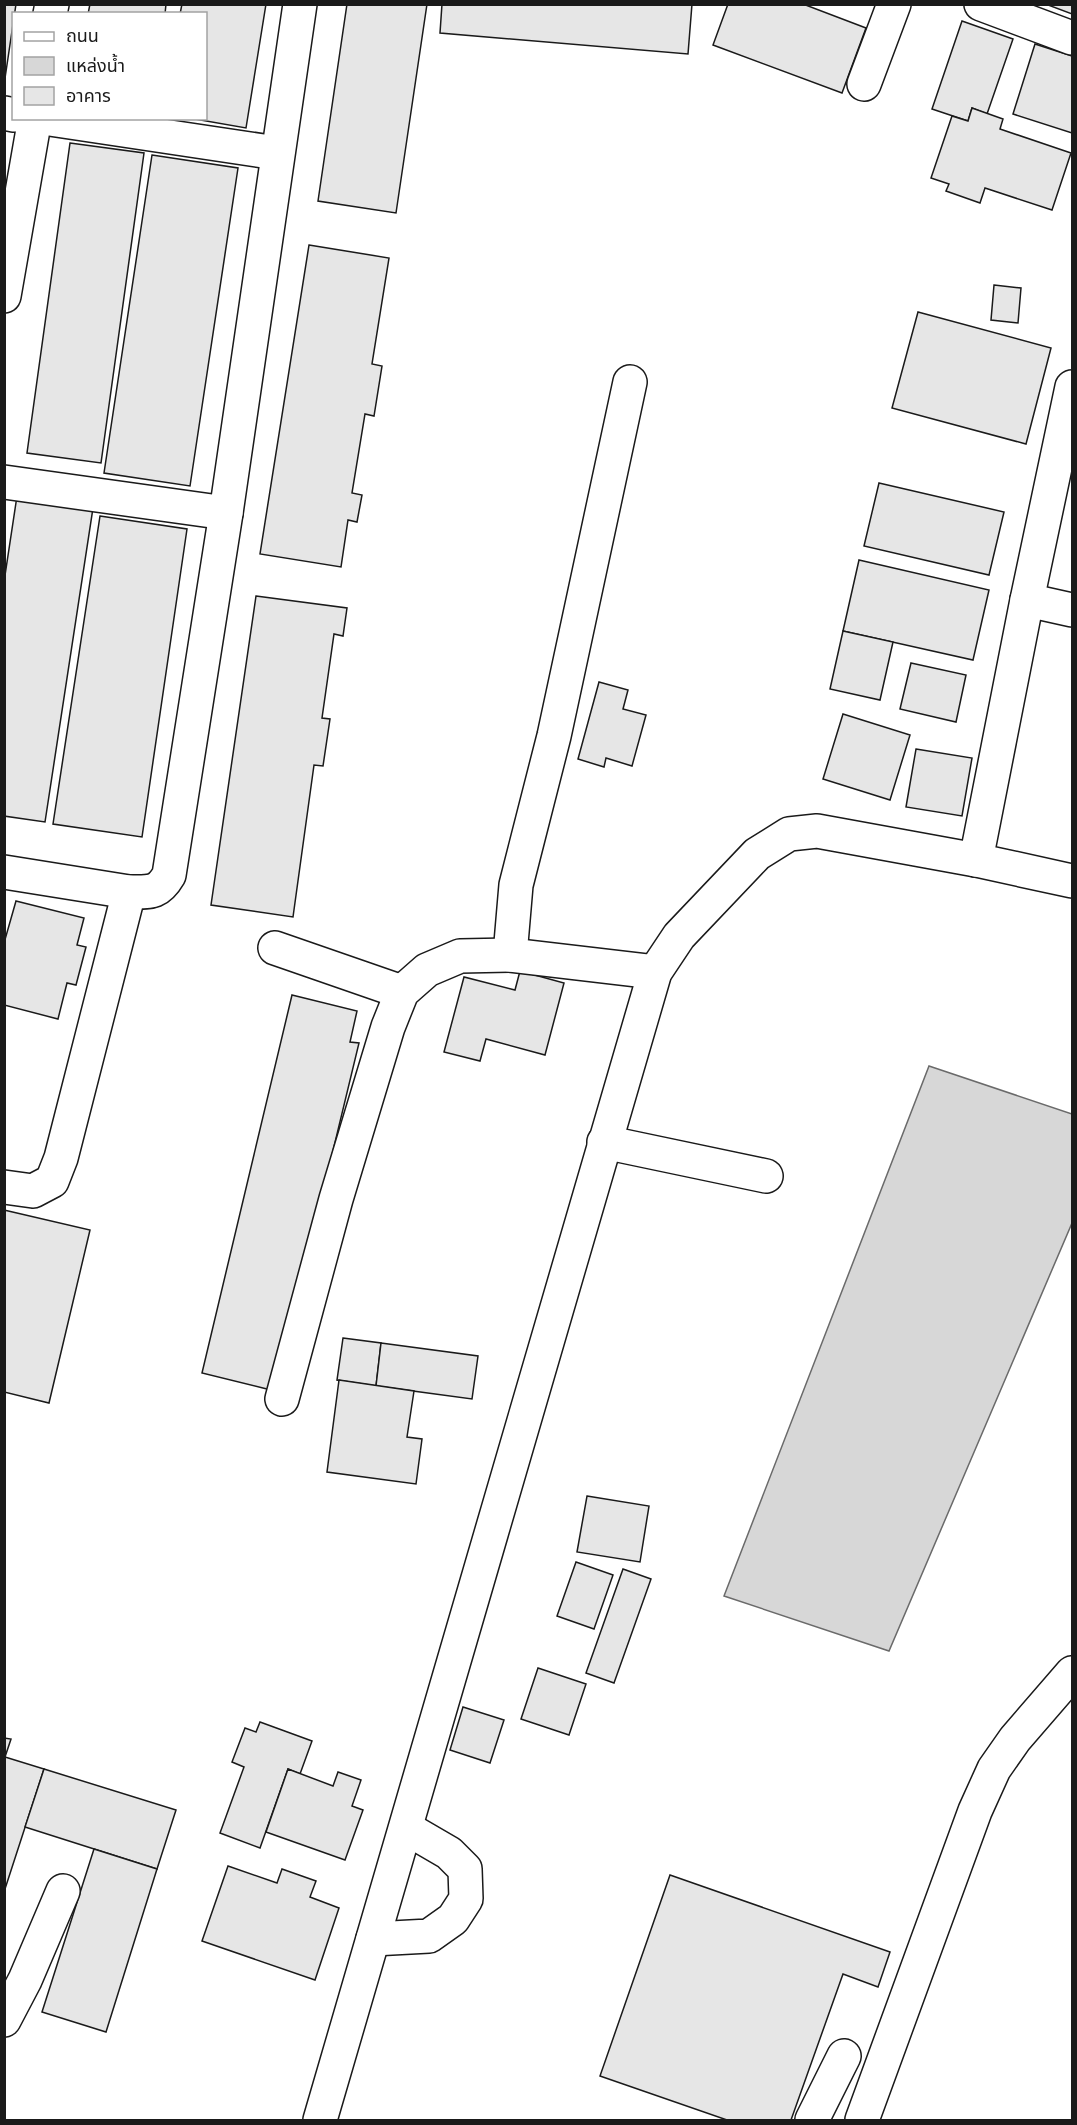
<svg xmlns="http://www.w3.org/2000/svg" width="1077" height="2125" viewBox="0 0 1077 2125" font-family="Ubuntu,'Noto Sans Thai',sans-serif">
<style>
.water{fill:#d7d7d7;stroke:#6a6a6a;stroke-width:1.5}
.building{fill:#e6e6e6;stroke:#1a1a1a;stroke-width:1.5}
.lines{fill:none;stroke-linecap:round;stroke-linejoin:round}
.minor-casing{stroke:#1a1a1a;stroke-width:36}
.minor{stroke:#fff;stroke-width:33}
</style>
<rect width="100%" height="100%" fill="#fff"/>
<path class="water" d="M929,1066L1072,1114V1223L889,1651L724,1596Z"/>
<g class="building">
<path d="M4,4H16L4,85Z"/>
<path d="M90,4H166L165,14H88Z"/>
<path d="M182,4H266L246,128L189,118H206V14H180Z"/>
<path d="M347,4H427L396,213L318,201Z"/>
<path d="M442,4H692L688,54L440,33Z"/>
<path d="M728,4H803L866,28L842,93L713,45Z"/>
<path d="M1072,4V14L1048,5L1049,4Z"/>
<path d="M962,21L1013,39L987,114L972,108L968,121L932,109Z"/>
<path d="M1035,44L1072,56V133L1013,114Z"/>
<path d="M972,108L1003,119L1000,129L1071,153L1052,210L985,188L980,203L946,191L949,184L931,178L952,116L968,121Z"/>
<path d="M70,143L144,153L101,463L27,453Z"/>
<path d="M152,155L238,168L190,486L104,473Z"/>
<path d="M309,245L389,258L372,364L382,366L374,416L365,414L352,493L362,495L357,522L348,520L341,567L260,554Z"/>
<path d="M994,285L1021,288L1018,323L991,320Z"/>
<path d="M918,312L1051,348L1026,444L892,408Z"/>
<path d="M879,483L1004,512L989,575L864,546Z"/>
<path d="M17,496L93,508L45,822L4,816V582Z"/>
<path d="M100,516L187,529L142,837L53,824Z"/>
<path d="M859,560L989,590L973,660L843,631Z"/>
<path d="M256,596L347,608L343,636L334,634L322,718L330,719L323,766L314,765L293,917L211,905Z"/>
<path d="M843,631L893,642L880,700L830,689Z"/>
<path d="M911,663L966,675L956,722L900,709Z"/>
<path d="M599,682L628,690L623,709L646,715L632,766L606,758L604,767L578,759Z"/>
<path d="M843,714L910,735L890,800L823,779Z"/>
<path d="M916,749L972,758L962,816L906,807Z"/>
<path d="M16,901L84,918L77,945L86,947L76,985L67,983L58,1019L4,1005V943Z"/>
<path d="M520,971L564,983L545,1055L486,1039L480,1061L444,1052L464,977L515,990Z"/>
<path d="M292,995L357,1011L350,1042L359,1043L275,1391L202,1373Z"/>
<path d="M4,1210L90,1230L49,1403L4,1392Z"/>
<path d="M343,1338L381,1343L376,1386L337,1380Z"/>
<path d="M381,1343L478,1356L472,1399L376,1386Z"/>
<path d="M339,1380L414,1391L407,1437L422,1439L416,1484L327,1472Z"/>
<path d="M587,1496L649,1506L640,1562L577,1552Z"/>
<path d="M576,1562L613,1575L594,1629L557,1616Z"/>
<path d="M623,1569L651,1579L614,1683L586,1673Z"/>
<path d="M538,1668L586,1684L569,1735L521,1719Z"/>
<path d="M463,1707L504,1720L490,1763L450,1750Z"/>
<path d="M260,1722L312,1741L300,1774L288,1769L260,1848L220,1833L244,1767L232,1762L245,1728L256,1732Z"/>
<path d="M4,1738L11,1739L5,1757L44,1769L4,1892Z"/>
<path d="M44,1769L176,1810L157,1869L25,1827Z"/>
<path d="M288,1769L333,1786L338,1772L361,1780L352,1806L363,1810L345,1860L266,1832Z"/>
<path d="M94,1849L157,1869L106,2032L42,2012Z"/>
<path d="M228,1866L277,1883L282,1869L316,1881L310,1897L339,1908L315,1980L202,1941Z"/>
<path d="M670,1875L890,1952L878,1987L843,1974L791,2120H727L600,2076Z"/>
</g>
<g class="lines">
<g class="minor-casing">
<g id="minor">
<path d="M981,4L1072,38"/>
<path d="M50,14L52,4"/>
<path d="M864,84L894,4"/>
<path d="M4,113L14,115"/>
<path d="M43,118L277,153"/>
<path d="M4,296L35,118"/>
<path d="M4,482L226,513"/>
<path d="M1027,600L1072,610"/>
<path d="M976,860L1027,600L1072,387"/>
<path d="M4,872L129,892C150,892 158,894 169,875L226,513L300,4"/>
<path d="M275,948L402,992"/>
<path d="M510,955L516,885L554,736L630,382"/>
<path d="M604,1142L766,1176"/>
<path d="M4,1187L33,1191L52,1181L61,1158L129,892"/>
<path d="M282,1399L336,1199L388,1027L402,992L427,970L460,956L510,955L655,972"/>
<path d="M373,1939L429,1936L453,1919L466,1899L465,1869L449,1853L406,1828"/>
<path d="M4,2020L25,1980L63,1891"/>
<path d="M320,2120L655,972L679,936L757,854L789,834L817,831L976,860L1072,881"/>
<path d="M812,2120L844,2056"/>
<path d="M862,2120L975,1811L994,1769L1015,1739L1072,1673"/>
</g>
</g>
<use href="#minor" class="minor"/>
</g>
<rect width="1077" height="2125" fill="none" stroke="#1a1a1a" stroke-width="12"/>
<rect x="12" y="12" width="195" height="108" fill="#ffffff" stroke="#a3a3a3" stroke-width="1.5"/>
<rect x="24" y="32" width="30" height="9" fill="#ffffff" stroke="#a3a3a3" stroke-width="1.5"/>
<text x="66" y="42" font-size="18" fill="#1a1a1a">ถนน</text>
<rect x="24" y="57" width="30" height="18" fill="#d7d7d7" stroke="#a3a3a3" stroke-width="1.5"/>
<text x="66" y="72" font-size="18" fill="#1a1a1a">แหล่งน้ำ</text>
<rect x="24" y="87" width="30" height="18" fill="#e6e6e6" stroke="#a3a3a3" stroke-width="1.5"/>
<text x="66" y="102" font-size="18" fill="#1a1a1a">อาคาร</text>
</svg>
